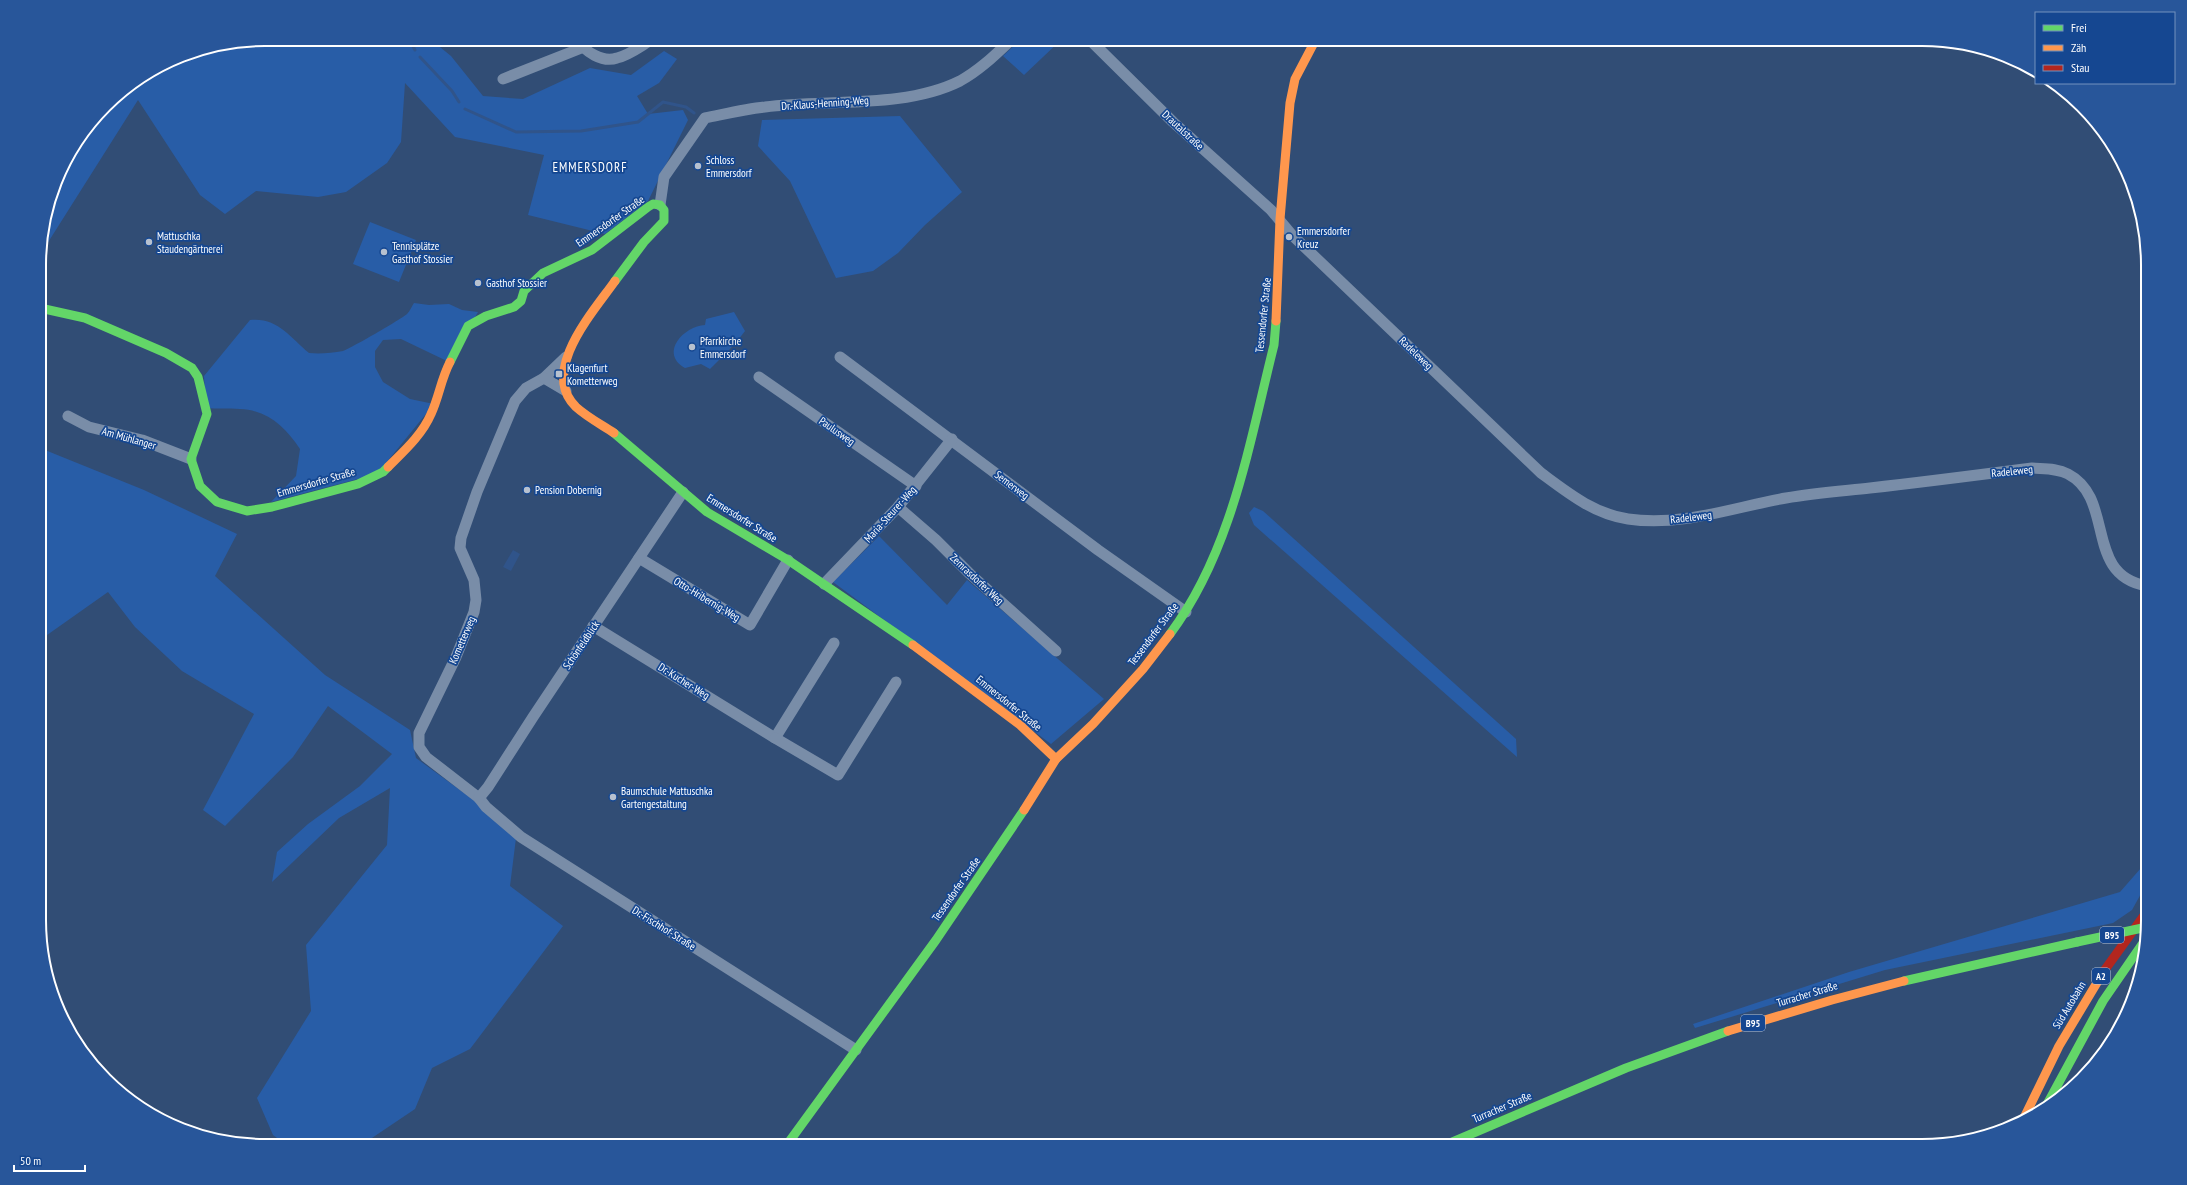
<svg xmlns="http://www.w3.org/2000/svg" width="2187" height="1185" viewBox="0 0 2187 1185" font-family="'PT Sans Narrow',sans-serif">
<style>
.green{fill:#285da7}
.water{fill:#30548a}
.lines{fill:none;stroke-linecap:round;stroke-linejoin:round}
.stream{stroke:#30548a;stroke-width:3}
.street{stroke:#798da8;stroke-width:11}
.fast{stroke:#63d668;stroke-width:9}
.slow{stroke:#ff974d;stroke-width:9}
.jam{stroke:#b3261e;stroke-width:9}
.fast-bridge{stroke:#63d668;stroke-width:9}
.poi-dot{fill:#b7c1cf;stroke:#154791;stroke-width:1.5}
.labels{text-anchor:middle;stroke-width:3.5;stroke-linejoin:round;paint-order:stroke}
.shield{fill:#154791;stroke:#b9c8de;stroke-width:1}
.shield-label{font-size:10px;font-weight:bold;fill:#fff}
.street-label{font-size:11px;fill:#fff;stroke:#154791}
.poi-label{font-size:11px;fill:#fff;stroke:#154791;text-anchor:start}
.quarter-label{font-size:13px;letter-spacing:1px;fill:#fff;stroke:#154791}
.rim{fill:none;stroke:#fff;stroke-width:2}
</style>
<rect width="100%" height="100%" fill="#314d75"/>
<g class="green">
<path d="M265,39H430L451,56L483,96L523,99L590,68L631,75L664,51L677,59L659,83L637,96L648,114L683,110L688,120L648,201L605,234L528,215L544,155L455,137L405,83L401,142L387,163L346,192L318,197L256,191L225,214L200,195L138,100L40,255L62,165L116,95L178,56Z"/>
<path d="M1021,39H1062L1024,75L1003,56Z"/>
<path d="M900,116L962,192L925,225L898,253L873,271L836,278L790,181L758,146L762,120Z"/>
<path d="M370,222L416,240L399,282L353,264Z"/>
<path d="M414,303L429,305L449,304L462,310L478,312L449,362L401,339L383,340L375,351V367L383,382L410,399L434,404L377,474L271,502L296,476L300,449C286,428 268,410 240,409C228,408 217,409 206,408L204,376L250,320C277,317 290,337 309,353C320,354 332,353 343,351C348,350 403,318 407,314C410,311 412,306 414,303Z"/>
<path d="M734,312L745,331C735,345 723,356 710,369L701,364L685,368C659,353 684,326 705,325L706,319Z"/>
<path d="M40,448L144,490L237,534L215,576L325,675L410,730L416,758L475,801L516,838L510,886L563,926L470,1049L432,1068L415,1109L360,1146H288L273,1135L257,1098L311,1011L306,945L387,845L390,788L339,818L272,882L277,852L308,824L360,786L392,754L328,706L293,757L225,826L203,810L254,714L182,671L135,627L108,592L40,640Z"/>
<path d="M1254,507L1263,511L1516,739L1517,757L1254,525L1249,513Z"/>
<path d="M879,536L947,605L967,580L1104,699L1051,744L833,582Z"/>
<path d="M2148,860V881L2132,910L2113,923L1885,970L1695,1028L1693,1024L1849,972L2120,892Z"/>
</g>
<path class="water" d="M513,550L520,554L511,571L503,567Z"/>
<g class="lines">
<g class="stream">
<path d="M409,39L415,50"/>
<path d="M420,57L452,91L459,102"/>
<path d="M465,109L516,132L581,131L638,122L663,102L686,107L694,113"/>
</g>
<g class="street">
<path d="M578,39C584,52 603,63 617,58C630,55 642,45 653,39"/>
<path d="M1089,39L1173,122L1271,210L1292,235L1541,473C1568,493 1594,514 1628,519C1682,527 1734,507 1786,498C1813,493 1842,491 1870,488C1924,482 1978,475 2032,468C2043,469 2057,468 2068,474C2116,499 2083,575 2147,586"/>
<path d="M503,79L584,47"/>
<path d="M660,205L664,177L705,118C725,114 745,109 765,107C826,99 904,109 960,81C980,70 995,55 1012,39"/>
<path d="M566,357L544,378L526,388L515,401L477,492L461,538L460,548L474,580L476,600L474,612L456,657L419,733V747L426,757L479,798L486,807L521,837L856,1050"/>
<path d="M840,357L1098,550L1186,612"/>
<path d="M759,377L916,486"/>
<path d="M544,378L566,391"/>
<path d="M68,416L89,427L142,440L191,459"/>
<path d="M898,507L936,540L970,574L1056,651"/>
<path d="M639,558L750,625L788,560"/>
<path d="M824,584L898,507L952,439"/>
<path d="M593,626L775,738L834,643"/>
<path d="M775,738L838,775L896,682"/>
<path d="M479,798L488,787L533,717L683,492"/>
</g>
<g class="fast">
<path d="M40,308L85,318L166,353L192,368L198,377L207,414L191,459L200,486L217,502L247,511L272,507L358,484L383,472L388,467"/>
<path d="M450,362L468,326L486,316L514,307L521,301L524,291L543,273L592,250L648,207L653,204L660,205L664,210V221L644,242L615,281"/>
<path d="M614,433L707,512L788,560L913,645"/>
<path d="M1170,634C1232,551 1249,444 1274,345L1276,321"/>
<path d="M1904,981L2077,942"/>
<path d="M2044,1110L2103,1001L2145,940"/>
<path d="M786,1146L936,940L1024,810"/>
<path d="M1443,1146L1626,1068L1728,1031"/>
</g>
<g class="slow">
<path d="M1276,321L1280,219L1290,103L1295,79L1316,39"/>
<path d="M614,433C602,425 587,417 576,407C539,371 594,311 615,281"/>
<path d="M388,467C404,451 422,435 431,414C439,397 441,379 450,362"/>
<path d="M913,645L1020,725L1056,759"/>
<path d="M1024,810L1056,759L1093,724L1143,669L1170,634"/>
<path d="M1728,1031L1832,1000L1904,981"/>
<path d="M2023,1120L2059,1046L2104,971"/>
</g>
<path class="jam" d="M2104,971L2148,910"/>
<path class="fast-bridge" d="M2077,942L2147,927"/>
</g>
<g class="poi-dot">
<circle cx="698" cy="166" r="4"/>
<circle cx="1289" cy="237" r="4"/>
<circle cx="149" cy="242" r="4"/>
<circle cx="384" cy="252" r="4"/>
<circle cx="478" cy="283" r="4"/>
<circle cx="692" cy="347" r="4"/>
<rect x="555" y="370" width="8" height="8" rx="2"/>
<circle cx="527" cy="490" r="4"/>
<circle cx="613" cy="797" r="4"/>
</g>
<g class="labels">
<g class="shield">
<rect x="2100" y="927" width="24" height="16" rx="3"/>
<rect x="2092" y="968" width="18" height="16" rx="3"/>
<rect x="1741" y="1015" width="24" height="16" rx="3"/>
</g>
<g class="shield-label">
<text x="2112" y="939">B95</text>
<text x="2101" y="980">A2</text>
<text x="1753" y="1027">B95</text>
</g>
<g class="street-label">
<text transform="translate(825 103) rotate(-4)" y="4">Dr.-Klaus-Henning-Weg</text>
<text transform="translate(1183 130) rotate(43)" y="4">Drautalstraße</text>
<text transform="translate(610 221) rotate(-35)" y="4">Emmersdorfer Straße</text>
<text transform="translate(1263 315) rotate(-84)" y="4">Tessendorfer Straße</text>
<text transform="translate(1416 353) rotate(44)" y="4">Radeleweg</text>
<text transform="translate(837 431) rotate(35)" y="4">Paulusweg</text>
<text transform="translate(129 438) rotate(16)" y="4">Am Mühlanger</text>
<text transform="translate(2012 471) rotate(-6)" y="4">Radeleweg</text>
<text transform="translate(316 482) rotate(-16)" y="4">Emmersdorfer Straße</text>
<text transform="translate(1012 485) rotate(37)" y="4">Semerweg</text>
<text transform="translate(890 514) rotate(-48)" y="4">Maria-Steurer-Weg</text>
<text transform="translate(1691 517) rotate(-7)" y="4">Radeleweg</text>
<text transform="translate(742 518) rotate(32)" y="4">Emmersdorfer Straße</text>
<text transform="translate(977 579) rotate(43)" y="4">Zemrasdorfer Weg</text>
<text transform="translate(707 599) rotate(31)" y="4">Otto-Hribernig-Weg</text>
<text transform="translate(1153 634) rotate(-53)" y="4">Tessendorfer Straße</text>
<text transform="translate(462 640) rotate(-67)" y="4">Kometterweg</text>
<text transform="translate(581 645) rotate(-56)" y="4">Schönfeldblick</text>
<text transform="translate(684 681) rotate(32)" y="4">Dr.-Kucher-Weg</text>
<text transform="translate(1009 703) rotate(39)" y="4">Emmersdorfer Straße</text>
<text transform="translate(956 889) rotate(-55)" y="4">Tessendorfer Straße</text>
<text transform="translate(664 928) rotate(32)" y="4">Dr.-Fischhof-Straße</text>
<text transform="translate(1807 994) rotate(-17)" y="4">Turracher Straße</text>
<text transform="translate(2069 1005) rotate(-59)" y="4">Süd Autobahn</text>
<text transform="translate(1502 1107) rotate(-23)" y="4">Turracher Straße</text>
</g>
<g class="poi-label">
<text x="706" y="164">Schloss<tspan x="706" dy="13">Emmersdorf</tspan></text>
<text x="1297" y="235">Emmersdorfer<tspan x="1297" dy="13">Kreuz</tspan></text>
<text x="157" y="240">Mattuschka<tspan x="157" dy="13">Staudengärtnerei</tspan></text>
<text x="392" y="250">Tennisplätze<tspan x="392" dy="13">Gasthof Stossier</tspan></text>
<text x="486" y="287">Gasthof Stossier</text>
<text x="700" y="345">Pfarrkirche<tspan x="700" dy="13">Emmersdorf</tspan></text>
<text x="567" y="372">Klagenfurt<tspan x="567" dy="13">Kometterweg</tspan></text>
<text x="535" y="494">Pension Dobernig</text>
<text x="621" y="795">Baumschule Mattuschka<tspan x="621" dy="13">Gartengestaltung</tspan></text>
</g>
<g class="quarter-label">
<text x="590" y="172">EMMERSDORF</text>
</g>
</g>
<path d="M0 0H2187V1185H0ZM265 46H1922A219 219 0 0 1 2141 265V920A219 219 0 0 1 1922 1139H265A219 219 0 0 1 46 920V265A219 219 0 0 1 265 46Z" fill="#28569a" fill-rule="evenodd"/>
<path class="rim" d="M265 46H1922A219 219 0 0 1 2141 265V920A219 219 0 0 1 1922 1139H265A219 219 0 0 1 46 920V265A219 219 0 0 1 265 46Z"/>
<rect x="2035" y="12" width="140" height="72" fill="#154791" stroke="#7391bd"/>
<rect x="2043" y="25" width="20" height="6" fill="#63d668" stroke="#7391bd"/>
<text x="2071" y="32" font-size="12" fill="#ffffff">Frei</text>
<rect x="2043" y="45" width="20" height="6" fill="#ff974d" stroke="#7391bd"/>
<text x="2071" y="52" font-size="12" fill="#ffffff">Zäh</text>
<rect x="2043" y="65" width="20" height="6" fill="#b3261e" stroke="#7391bd"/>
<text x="2071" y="72" font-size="12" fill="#ffffff">Stau</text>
<path d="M14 1165v6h71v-6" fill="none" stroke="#ffffff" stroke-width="2"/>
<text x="20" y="1165" font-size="12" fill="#ffffff" stroke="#154791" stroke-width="3" paint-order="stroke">50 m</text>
</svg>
